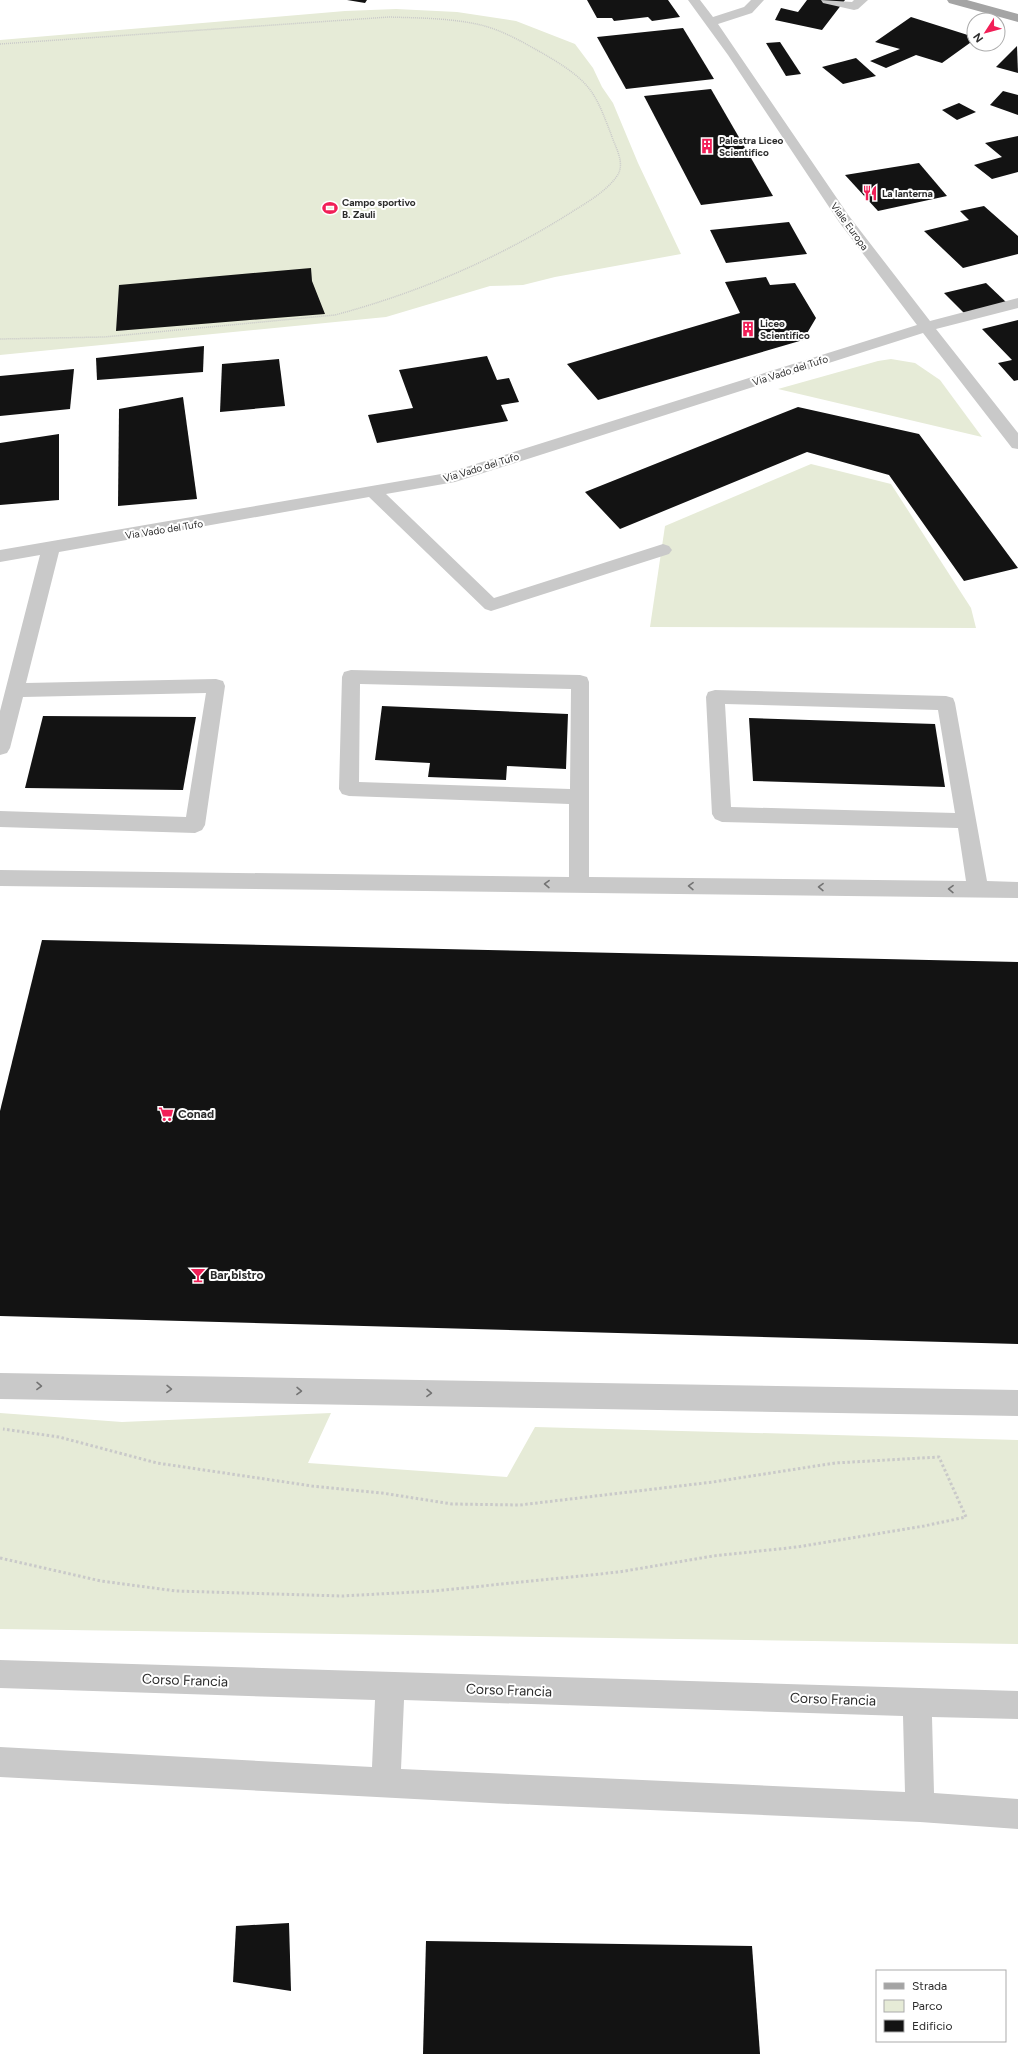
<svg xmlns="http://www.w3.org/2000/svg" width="1018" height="2054" viewBox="0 0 1018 2054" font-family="Figtree,sans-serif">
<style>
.green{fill:#e6ebd7}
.building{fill:#131313}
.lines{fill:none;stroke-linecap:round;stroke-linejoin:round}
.path-far1{stroke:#c9c9c9;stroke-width:1.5;stroke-dasharray:1 1;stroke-linecap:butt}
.path{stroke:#c9c9c9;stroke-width:3;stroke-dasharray:2.5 2.5;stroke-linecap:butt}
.minor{fill:#c9c9c9;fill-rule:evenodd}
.major{fill:#a4a4a4;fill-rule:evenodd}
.oneway{stroke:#737373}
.labels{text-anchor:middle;stroke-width:4;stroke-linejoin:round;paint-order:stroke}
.far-poi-label{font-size:10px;font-weight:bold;fill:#2c2c2c;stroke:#fff;text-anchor:start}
.far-street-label{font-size:10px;fill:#2c2c2c;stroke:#fff}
.poi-label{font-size:12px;font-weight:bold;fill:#2c2c2c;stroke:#fff;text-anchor:start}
.near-street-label{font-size:14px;fill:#2c2c2c;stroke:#fff}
</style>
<rect width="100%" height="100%" fill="#fff"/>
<g class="green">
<path d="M396,9L457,12L516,21L575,44L593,68L602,87L613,103L638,163L681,254L555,277L523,285L490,286L386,317L0,355V40L345,11Z"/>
<path d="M891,359L915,363L940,380L982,437L778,389L878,361Z"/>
<path d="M811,464L891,484L971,608L976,628L650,627L665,526Z"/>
<path d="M0,1413L122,1422L331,1413L308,1463L507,1477L535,1427L1018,1440V1644L0,1629Z"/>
</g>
<g class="building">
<path d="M347,0H367L365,3Z"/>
<path d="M587,0H668L680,17L652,21L648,17L614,21L612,18H597Z"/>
<path d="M807,0H845L822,30L775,20L781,8L798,12Z"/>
<path d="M911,17L974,37V40L942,63L916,55L886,68L870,61L900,49L875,42Z"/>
<path d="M683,28L714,79L626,89L597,37Z"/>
<path d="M780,42L801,74L786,76L766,43Z"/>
<path d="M1017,46L1018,73L996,67Z"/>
<path d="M856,58L876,76L843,84L822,67Z"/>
<path d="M711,89L773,196L701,205L644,96Z"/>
<path d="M1003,91L1018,95V115L990,105Z"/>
<path d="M959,103L976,112L957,120L942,110Z"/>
<path d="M1018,136V172L992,179L974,165L1002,157L985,143Z"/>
<path d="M919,163L947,196L878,211L845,175Z"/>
<path d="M984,206L1018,236V254L963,268L924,231L969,220L960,211Z"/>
<path d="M789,222L807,254L726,263L710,230Z"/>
<path d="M311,268L312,281L325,314L116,331L119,285Z"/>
<path d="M766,277L770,285L795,283L816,318L803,340L598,400L567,364L740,313L725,282Z"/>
<path d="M986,283L1007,303L965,314L944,293Z"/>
<path d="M1018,320V380L1014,381L998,363L1012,360L982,329Z"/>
<path d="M204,346L203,372L97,380L96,358Z"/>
<path d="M487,356L497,380L509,378L519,402L501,405L508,421L377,443L368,415L413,408L399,370Z"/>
<path d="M279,359L285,406L220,412L222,364Z"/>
<path d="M74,369L70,409L0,416V376Z"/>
<path d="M183,397L197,499L118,506L119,409Z"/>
<path d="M798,407L919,434L1018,568L964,581L889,475L807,452L620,529L585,492Z"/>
<path d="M59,434V500L0,505V443Z"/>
<path d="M382,706L568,714L566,769L507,766L506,780L428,777L430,763L375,760Z"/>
<path d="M43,716L196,717L183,790L25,788Z"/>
<path d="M749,718L935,724L945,787L753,781Z"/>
<path d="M42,940L1018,962V1344L0,1316V1111Z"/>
<path d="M289,1923L291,1991L233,1982L236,1926Z"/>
<path d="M426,1941L752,1946L760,2054H423Z"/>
</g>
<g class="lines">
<path class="path-far1" d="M0,44L389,17C419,18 451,18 481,25C505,31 528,45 549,57C564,66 581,77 591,91C600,104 605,119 611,134C615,147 626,163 617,176C605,193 584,204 567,215C495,260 417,293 335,315L104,337L0,339"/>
<path class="path" d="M0,1558L101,1581L176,1591L342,1596L434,1591L619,1572L713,1556L797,1547L924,1526L966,1517L939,1457L835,1463L713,1482L520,1505L452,1504L382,1493L312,1486L157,1463L59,1437L3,1429"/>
<g class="minor">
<path d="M688,0H700L713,17L744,7L751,0H764L752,13L718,24L849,216L930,321L1018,298V308L936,329L1018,433V449L1012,448L923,333L455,482L386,494L494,598L663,544L669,546L672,550L669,554L491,611L485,609L369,497L59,552L26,683L216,679L223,681L225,686L205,825L202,830L195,833L0,827V811L186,817L206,693L23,697L10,748L7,753L0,755V711L40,555L0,562V550L447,473L917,325L839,222L728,55Z"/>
<path d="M821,0L852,2L854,0H868L858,9L854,10L823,3Z"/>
<path d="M351,670L580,675L587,677L589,682V877L966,881L958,828L722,822L715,819L712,814L706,697L708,692L715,690L946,696L953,698L955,703L987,881L1018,882V898L0,886V870L569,877V804L349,796L342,794L339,789L342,677L344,672ZM360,684L571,689L570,789L359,782ZM725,704L938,710L955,813L731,807Z"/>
<path d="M0,1373L1018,1390V1416L0,1399Z"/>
<path d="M0,1660L1018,1691V1719L932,1717L934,1793L1018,1799V1829L920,1822L490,1803L0,1777V1747L372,1767L375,1700L0,1688ZM404,1700L903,1716L905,1792L401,1769Z"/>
</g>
<path class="major" d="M947,0H967L1018,14V22L949,3Z"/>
</g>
<defs><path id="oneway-chevron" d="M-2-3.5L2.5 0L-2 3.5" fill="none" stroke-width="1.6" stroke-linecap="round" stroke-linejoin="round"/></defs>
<g class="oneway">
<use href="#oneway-chevron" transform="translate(547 884) rotate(-179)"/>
<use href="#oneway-chevron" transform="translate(691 886) rotate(-179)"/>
<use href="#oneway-chevron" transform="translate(821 887) rotate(-179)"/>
<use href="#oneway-chevron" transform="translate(951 889) rotate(-179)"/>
<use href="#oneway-chevron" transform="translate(39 1386) rotate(1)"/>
<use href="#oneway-chevron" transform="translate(169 1389) rotate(1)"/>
<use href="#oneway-chevron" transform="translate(299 1391) rotate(1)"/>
<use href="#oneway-chevron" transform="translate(429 1393) rotate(1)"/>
</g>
<defs>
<g id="building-bare" transform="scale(1.2)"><path d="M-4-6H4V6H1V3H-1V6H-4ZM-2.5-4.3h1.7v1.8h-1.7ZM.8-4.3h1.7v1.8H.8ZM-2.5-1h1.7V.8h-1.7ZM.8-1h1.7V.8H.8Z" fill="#f11f57" stroke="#fff" stroke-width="2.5" paint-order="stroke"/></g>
<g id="restaurant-bare" transform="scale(1.2)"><path d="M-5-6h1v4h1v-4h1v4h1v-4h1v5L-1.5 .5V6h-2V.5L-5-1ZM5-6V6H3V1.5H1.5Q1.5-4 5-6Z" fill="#f11f57" stroke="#fff" stroke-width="2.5" paint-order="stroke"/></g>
<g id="stadium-bare" transform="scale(1.2)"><path d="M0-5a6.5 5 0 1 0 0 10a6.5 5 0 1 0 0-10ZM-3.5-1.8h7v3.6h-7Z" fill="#f11f57" stroke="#fff" stroke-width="2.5" paint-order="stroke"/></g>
<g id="supermarket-bare" transform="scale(1.2)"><path d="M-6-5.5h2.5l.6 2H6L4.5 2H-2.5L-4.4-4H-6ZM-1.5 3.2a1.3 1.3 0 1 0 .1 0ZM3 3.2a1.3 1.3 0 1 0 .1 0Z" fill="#f11f57" stroke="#fff" stroke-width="2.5" paint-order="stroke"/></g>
<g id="bar-bare" transform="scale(1.2)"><path d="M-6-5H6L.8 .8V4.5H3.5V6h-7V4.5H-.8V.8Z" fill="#f11f57" stroke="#fff" stroke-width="2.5" paint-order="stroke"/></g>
</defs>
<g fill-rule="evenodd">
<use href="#building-bare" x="707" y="146"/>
<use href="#restaurant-bare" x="870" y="193"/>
<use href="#stadium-bare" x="330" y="208"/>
<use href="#building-bare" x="748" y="329"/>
<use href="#supermarket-bare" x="166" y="1114"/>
<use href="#bar-bare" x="198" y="1275"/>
</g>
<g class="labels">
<g class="far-poi-label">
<text x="719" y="144">Palestra Liceo<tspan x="719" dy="12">Scientifico</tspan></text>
<text x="882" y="197">La lanterna</text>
<text x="342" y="206">Campo sportivo<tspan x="342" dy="12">B. Zauli</tspan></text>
<text x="760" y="327">Liceo<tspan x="760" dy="12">Scientifico</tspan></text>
</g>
<g class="far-street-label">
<text transform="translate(850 226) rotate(54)" y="4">Viale Europa</text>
<text transform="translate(790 370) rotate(-18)" y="4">Via Vado del Tufo</text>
<text transform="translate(481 467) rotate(-17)" y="4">Via Vado del Tufo</text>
<text transform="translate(164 529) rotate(-9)" y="4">Via Vado del Tufo</text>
</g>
<g class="poi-label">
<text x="178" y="1118">Conad</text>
<text x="210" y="1279">Bar bistro</text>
</g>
<g class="near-street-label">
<text transform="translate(185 1680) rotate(2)" y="5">Corso Francia</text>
<text transform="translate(509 1690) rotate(2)" y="5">Corso Francia</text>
<text transform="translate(833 1699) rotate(2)" y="5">Corso Francia</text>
</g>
</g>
<rect x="876" y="1970" width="130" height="72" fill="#ffffff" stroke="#ababab"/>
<rect x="884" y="1983" width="20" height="6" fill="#a4a4a4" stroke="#ababab"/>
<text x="912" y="1990" font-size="12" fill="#2c2c2c">Strada</text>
<rect x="884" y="2000" width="20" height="12" fill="#e6ebd7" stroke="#ababab"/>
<text x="912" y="2010" font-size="12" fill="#2c2c2c">Parco</text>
<rect x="884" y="2020" width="20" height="12" fill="#131313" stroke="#ababab"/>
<text x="912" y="2030" font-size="12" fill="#2c2c2c">Edificio</text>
<g transform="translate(986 32) rotate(234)"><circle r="19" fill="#ffffff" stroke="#ababab"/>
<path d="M0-3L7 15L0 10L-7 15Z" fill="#f11f57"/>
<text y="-6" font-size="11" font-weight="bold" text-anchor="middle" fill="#2c2c2c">N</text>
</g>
</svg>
